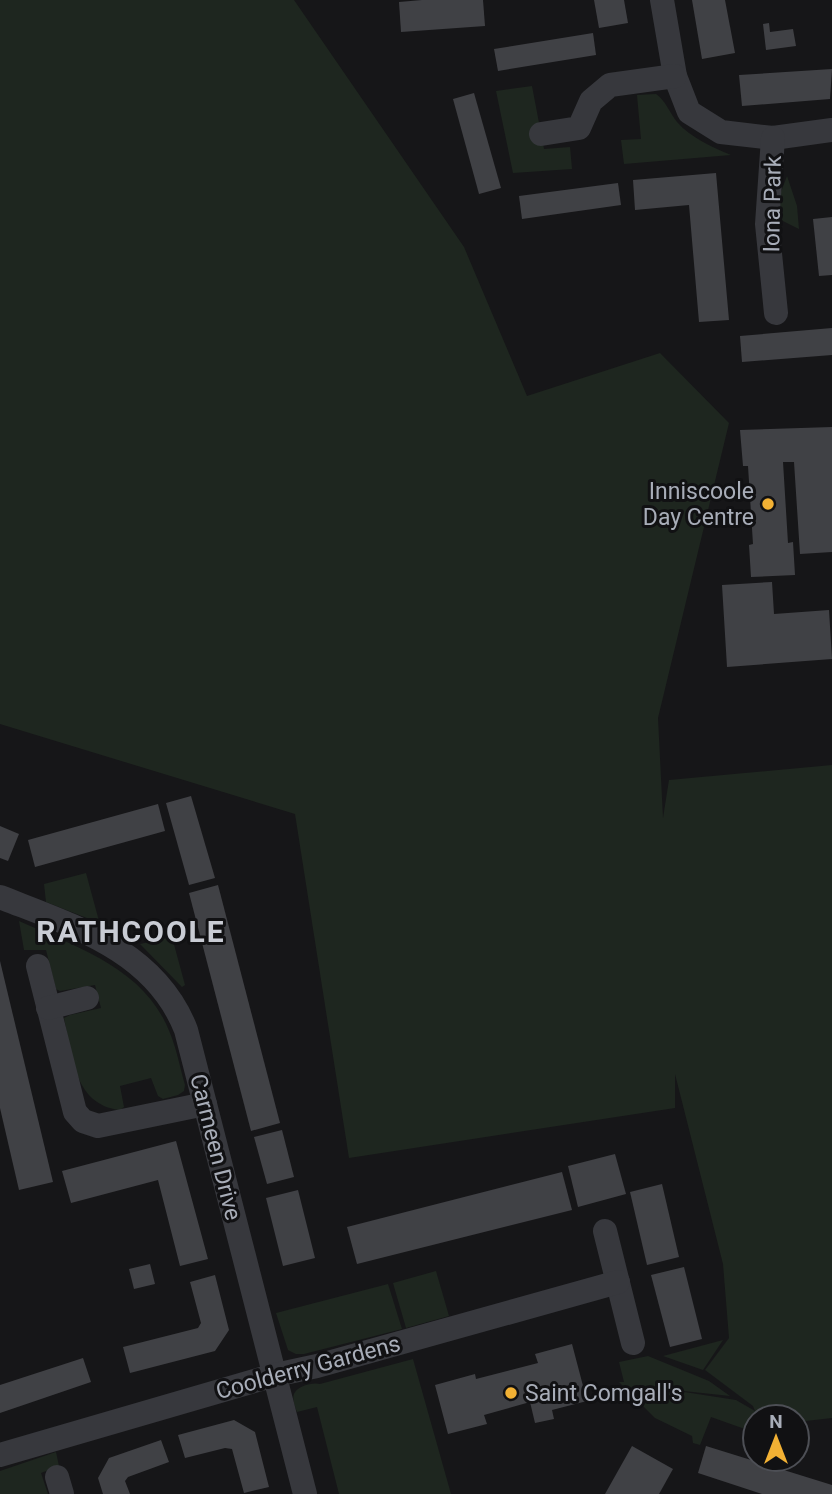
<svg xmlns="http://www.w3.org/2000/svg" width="832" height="1494" viewBox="0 0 832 1494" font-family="Roboto,sans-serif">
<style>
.green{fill:#1e261f}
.building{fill:#404145}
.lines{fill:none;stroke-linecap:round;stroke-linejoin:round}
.minor{stroke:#37383d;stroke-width:24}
.poi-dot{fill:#f2b134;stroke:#111113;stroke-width:2.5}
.labels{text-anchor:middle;stroke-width:6;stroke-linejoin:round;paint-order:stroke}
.street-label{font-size:23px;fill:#a8adb8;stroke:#111113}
.poi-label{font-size:23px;fill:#a8adb8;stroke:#111113;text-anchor:end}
.district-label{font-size:30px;font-weight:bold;letter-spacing:2px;fill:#c9ccd4;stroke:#111113}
</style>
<rect width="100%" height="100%" fill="#161618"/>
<g class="green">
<path d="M0,0H294L464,247L527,396L660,353L729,423L658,718L663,818L669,780L832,765V1418L797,1422V1417H755V1426L742,1428L711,1417L700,1445L693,1443L692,1436L655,1418L619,1382H624L619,1362L648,1356L709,1381L730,1396L665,1389L736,1400L755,1411L753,1406L705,1370L729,1338L723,1264L675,1074V1108L349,1158L295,814L0,724Z"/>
<path d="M532,86L544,149L570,147L572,169L513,173L496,91Z"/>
<path d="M656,94C665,100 670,113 677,122C691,138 712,147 731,155L624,164L621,140L641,139L637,95Z"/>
<path d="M787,176L797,206L799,229L779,219L781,192Z"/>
<path d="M86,873L99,921L97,922L46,902L44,884Z"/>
<path d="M19,921C78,948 145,968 170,1033C177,1050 180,1068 185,1085L184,1091L178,1095L163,1099L158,1096L151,1078L120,1086L124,1107L120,1110C74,1105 72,1055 64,1018L70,1015L101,1008L95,985L60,991L56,989L46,950H24Z"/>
<path d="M172,937L185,985L182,987L140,944Z"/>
<path d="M436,1271L449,1316L406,1328L393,1283Z"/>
<path d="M388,1284L402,1329L304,1354H296L288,1350L276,1313Z"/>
<path d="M723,1340L703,1370L663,1356Z"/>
<path d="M413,1359L451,1494H339L317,1407L297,1412C295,1407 292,1399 294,1394C297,1386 313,1382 320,1384Z"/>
<path d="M56,1452L59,1466L41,1473L48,1494H0V1471Z"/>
</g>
<g class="building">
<path d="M422,0H483L485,26L401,32L399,2Z"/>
<path d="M594,0H624L628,23L599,28Z"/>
<path d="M692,0H725L735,53L702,59Z"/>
<path d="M769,23L770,32L793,29L796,46L766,50L763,24Z"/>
<path d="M593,33L596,55L498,71L494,49Z"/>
<path d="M832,69L830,99L742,106L739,75Z"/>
<path d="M474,93L501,188L479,194L453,99Z"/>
<path d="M716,173L729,320L699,322L689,205L635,210L633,180Z"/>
<path d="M618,183L621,205L522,219L519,196Z"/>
<path d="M832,217V275L819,276L813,219Z"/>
<path d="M832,328V355L742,362L740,336Z"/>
<path d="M832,427V552L800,554L794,462H783L788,543L793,542L795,575L751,577L749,545L753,544L748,466H743L740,430Z"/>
<path d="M772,582L774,614L829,610L832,659L727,667L722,585Z"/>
<path d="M191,796L215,878L189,885L166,803Z"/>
<path d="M158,804L165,831L35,867L28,840Z"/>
<path d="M0,826L19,834L8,861L0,858Z"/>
<path d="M218,885L280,1123L251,1131L189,893Z"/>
<path d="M0,961L53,1182L19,1190L0,1108Z"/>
<path d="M282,1130L294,1177L267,1184L254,1137Z"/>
<path d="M176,1141L208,1259L180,1266L158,1180L71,1203L62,1171Z"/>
<path d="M615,1154L626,1194L578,1207L568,1166Z"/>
<path d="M562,1172L572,1210L357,1264L347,1227Z"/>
<path d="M662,1184L679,1257L647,1265L630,1192Z"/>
<path d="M298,1190L315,1258L283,1266L266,1198Z"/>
<path d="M150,1264L155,1284L134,1289L129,1269Z"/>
<path d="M684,1267L702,1339L670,1347L651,1275Z"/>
<path d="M215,1275L229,1330L215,1351L130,1373L123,1347L198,1328L201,1323L190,1282Z"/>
<path d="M572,1344L587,1401L552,1410L554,1419L535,1423L530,1402L484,1415L487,1424L448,1434L435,1385L475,1374L476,1379L538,1363L535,1354Z"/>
<path d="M83,1358L91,1382L0,1413V1385Z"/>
<path d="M234,1420L255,1432L269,1487L244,1493L232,1449L225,1448L185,1458L178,1435Z"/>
<path d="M161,1440L169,1462L128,1477L125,1481L130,1494H103L98,1478L109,1458Z"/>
<path d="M632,1446L673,1469L659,1494H605Z"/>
<path d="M706,1446L832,1485V1494H762L698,1473Z"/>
</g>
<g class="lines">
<g class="minor">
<path d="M662,0L675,76L689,112L721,132L773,138L832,130"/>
<path d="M541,134L579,128L591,101L610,85L675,76"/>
<path d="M773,138L767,224L776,313"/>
<path d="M0,897C73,926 155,950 186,1030L305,1494"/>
<path d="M38,966L75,1112L83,1121L98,1126L205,1104"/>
<path d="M48,1008L87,998"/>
<path d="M605,1231L633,1343"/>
<path d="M0,1455L275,1375L317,1366L618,1282"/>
<path d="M57,1477L62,1494"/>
</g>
</g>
<g class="poi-dot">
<circle cx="768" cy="504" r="7"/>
<circle cx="511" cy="1393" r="7"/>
</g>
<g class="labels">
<g class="street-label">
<text transform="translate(772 204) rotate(-89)" y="8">Iona Park</text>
<text transform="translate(216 1147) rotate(76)" y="8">Carmeen Drive</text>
<text transform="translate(308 1367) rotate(-15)" y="8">Coolderry Gardens</text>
</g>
<g class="poi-label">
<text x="754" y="499">Inniscoole<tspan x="754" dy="26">Day Centre</tspan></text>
<text x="525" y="1401" text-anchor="start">Saint Comgall's</text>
</g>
<g class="district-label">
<text x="131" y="942">RATHCOOLE</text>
</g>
</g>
<g transform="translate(776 1438)"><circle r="33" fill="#111113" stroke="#4d4f55" stroke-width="2"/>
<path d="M0-5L12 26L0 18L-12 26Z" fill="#f2b134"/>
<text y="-10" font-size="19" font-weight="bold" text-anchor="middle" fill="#a8adb8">N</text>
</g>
</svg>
